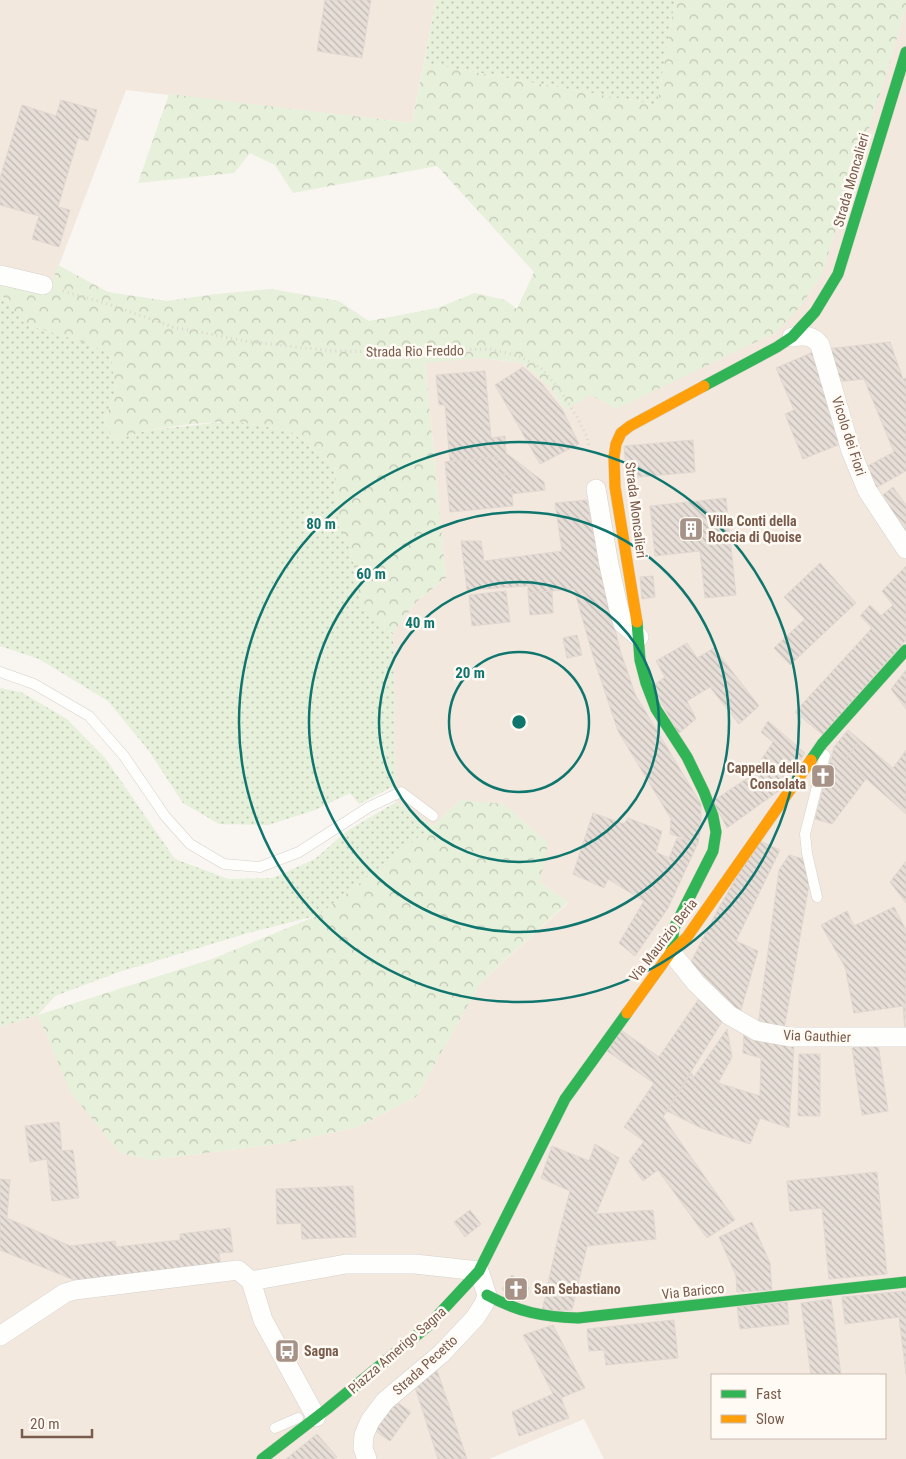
<svg xmlns="http://www.w3.org/2000/svg" width="906" height="1459" viewBox="0 0 906 1459" font-family="'Roboto Condensed',sans-serif">
<defs>
<pattern id="grass-dots" width="8" height="8" patternUnits="userSpaceOnUse" patternTransform="scale(1.25)"><rect width="8" height="8" fill="#e7f0db"/><path d="M2 2h.1M6 6h.1" fill="none" stroke="#c0c6b4" stroke-width="1.8" stroke-linecap="round"/></pattern>
<pattern id="forest-crowns" width="20" height="18" patternUnits="userSpaceOnUse" patternTransform="scale(1.25)"><rect width="20" height="18" fill="#e7f0db"/><path d="M2 6a3 3 0 1 1 6 0M12 15a3 3 0 1 1 6 0" fill="none" stroke="#c0c6b4"/></pattern>
<pattern id="building-back-hatch" width="6" height="6" patternUnits="userSpaceOnUse" patternTransform="scale(1.25)"><rect width="6" height="6" fill="#e6ded7"/><path d="M-1 5l2 2M0 0l6 6M5-1l2 2" fill="none" stroke="#bfb7b1"/></pattern>
</defs>
<rect width="100%" height="100%" fill="#f9f5f0"/>
<g fill="#f2e8de" fill-rule="evenodd">
<polygon points="0,0 436,0 412,123 126,90 48,294 0,281"/>
<path d="M906 6V1459H604L584 1419 489 1459H0V1027L38 1015 72 1093 120 1153 151 1160 285 1143 358 1127 416 1097 481 982 568 903 540 882 461 800 433 826 396 802 393 633 417 601 446 578 425 362 480 358 522 363 548 385 565 410 889 66ZM712 1375H885V1438H712Z"/>
</g>
<g fill="url(#grass-dots)">
<polygon points="436,0 675,0 657,105 424,63"/>
<polygon points="0,293 25,324 77,340 111,353 115,391 104,423 114,440 149,430 234,421 290,431 334,465 337,514 351,553 362,606 393,633 396,785 359,804 350,793 315,810 268,825 219,824 183,803 149,751 108,701 39,659 0,646"/>
<polygon points="0,688 21,692 67,719 105,758 175,859 228,879 273,878 315,859 347,831 396,802 433,826 319,915 248,933 119,972 55,996 38,1015 0,1027"/>
</g>
<g fill="url(#forest-crowns)">
<polygon points="675,0 906,0 906,6 889,66 821,276 800,307 775,333 616,409 591,395 565,410 548,385 522,363 480,358 425,363 446,578 417,601 393,633 362,607 351,553 337,515 334,465 290,431 234,421 191,424 149,430 114,440 104,423 115,391 111,354 77,340 25,324 0,293 0,281 48,294 58,265 108,292 167,301 216,294 272,289 339,301 369,321 437,308 475,293 505,300 517,309 534,272 437,166 293,193 275,165 250,153 234,173 138,183 169,94 412,123 424,63 657,105"/>
<polygon points="461,800 504,804 548,843 540,882 568,902 481,982 416,1097 358,1127 285,1143 151,1160 120,1153 71,1093 38,1015 212,959 319,915 433,826"/>
</g>
<g fill="url(#building-back-hatch)" stroke="#e2d8d2">
<polygon points="325,0 371,0 362,58 317,51"/>
<polygon points="61,100 97,110 88,141 78,138 58,207 70,210 59,247 32,239 39,216 0,205 0,178 22,105 56,116"/>
<polygon points="890,342 903,379 906,378 906,471 874,489 862,469 894,452 864,379 836,382 826,349"/>
<polygon points="813,352 832,398 825,401 843,443 803,459 785,414 794,410 776,368"/>
<polygon points="523,367 542,384 562,409 579,444 540,464 495,385"/>
<polygon points="485,371 491,438 505,436 506,453 544,482 545,490 511,494 510,474 499,475 497,457 450,461 445,405 439,405 436,375"/>
<polygon points="693,440 695,472 627,478 624,446"/>
<polygon points="497,457 499,475 510,474 513,506 450,512 445,462"/>
<polygon points="893,487 906,505 906,538 879,498"/>
<polygon points="726,498 736,595 705,598 700,551 655,556 650,506"/>
<polygon points="587,500 599,561 620,650 635,694 701,804 701,828 698,843 670,834 671,819 618,731 593,656 574,589 528,593 528,586 467,590 461,541 481,541 484,561 562,551 555,503"/>
<polygon points="820,563 856,603 790,665 774,648 805,619 784,597"/>
<polygon points="906,566 906,640 823,735 795,712 872,628 860,616 870,605 881,616 893,605 882,591"/>
<polygon points="653,576 655,597 642,599 640,577"/>
<polygon points="506,591 510,622 472,626 469,595"/>
<polygon points="552,591 553,613 530,615 528,593"/>
<polygon points="577,635 582,655 567,658 563,638"/>
<polygon points="687,643 697,658 714,648 759,706 739,724 710,687 687,701 696,719 678,734 653,686 665,677 656,661"/>
<polygon points="906,670 906,709 891,689"/>
<polygon points="768,721 805,753 780,790 727,828 713,801 763,768 759,763 773,742 761,732"/>
<polygon points="848,730 860,740 845,760 866,779 832,824 815,819 834,747"/>
<polygon points="860,740 893,768 906,750 906,814 845,760"/>
<polygon points="593,813 624,824 628,818 662,831 656,852 669,858 677,838 698,843 668,908 635,956 619,943 644,901 608,879 604,888 573,874"/>
<polygon points="758,840 780,850 736,941 758,951 739,1017 690,964 717,911"/>
<polygon points="789,855 804,859 809,885 784,1030 758,1025 779,870"/>
<polygon points="906,861 906,903 890,882"/>
<polygon points="894,907 906,930 905,1031 903,1006 854,1013 845,967 821,925 847,911 854,926"/>
<polygon points="702,994 725,1017 663,1117 735,1220 707,1238 658,1170 643,1181 629,1161 644,1141 624,1127 654,1083 607,1051 621,1030 659,1057"/>
<polygon points="727,1029 732,1057 718,1083 760,1096 761,1058 743,1053 744,1030 794,1046 789,1128 760,1118 750,1144 701,1128 667,1111 691,1073 694,1077"/>
<polygon points="878,1044 888,1111 862,1115 852,1048"/>
<polygon points="799,1054 820,1054 820,1116 798,1116"/>
<polygon points="59,1122 62,1151 73,1150 79,1198 52,1201 47,1159 30,1162 25,1126"/>
<polygon points="595,1144 619,1158 596,1214 653,1210 656,1239 587,1246 572,1310 542,1311 559,1233 570,1191 541,1178 552,1146 589,1161"/>
<polygon points="877,1172 887,1274 829,1279 822,1208 790,1211 787,1181"/>
<polygon points="0,1179 10,1180 7,1218 70,1246 115,1241 116,1247 180,1240 180,1234 230,1228 233,1252 219,1253 221,1267 84,1284 0,1250"/>
<polygon points="353,1186 356,1237 302,1239 301,1223 277,1224 276,1189"/>
<polygon points="470,1210 481,1224 465,1237 454,1222"/>
<polygon points="752,1222 770,1263 772,1290 737,1292 736,1276 719,1237"/>
<polygon points="512,1275 529,1288 519,1302 502,1289"/>
<polygon points="906,1291 906,1374 899,1317 845,1324 842,1297"/>
<polygon points="831,1299 841,1375 811,1375 801,1303"/>
<polygon points="787,1302 789,1324 740,1329 737,1307"/>
<polygon points="674,1320 678,1358 606,1365 604,1350 589,1351 587,1329"/>
<polygon points="553,1325 585,1388 561,1398 569,1418 519,1436 512,1412 553,1394 523,1335"/>
<polygon points="437,1370 467,1459 438,1459 414,1384"/>
<polygon points="395,1401 411,1412 390,1441 374,1430"/>
<polygon points="317,1434 337,1457 334,1459 286,1459"/>
</g>
<g fill="none" stroke-linecap="round" stroke-linejoin="round">
<defs>
<g id="lane">
<polyline points="0,672 34,684 89,716 124,756 165,816 190,844 224,864 260,867 299,852 369,807 401,792 433,816"/>
<polyline points="817,897 807,853 805,834 825,755"/>
<polyline points="275,1428 298,1418"/>
</g>
<g id="street">
<polyline points="0,275 43,285"/>
<path d="M792 337C803 335 813 335 820 345L851 451 867 490 906 549"/>
<polyline points="596,489 609,565 618,606 623,624 639,637"/>
<polyline points="671,952 696,983 729,1015 757,1031 790,1037 906,1037"/>
<polyline points="0,1336 65,1293 75,1290 238,1270 251,1281"/>
<polyline points="316,1417 263,1320 251,1281 346,1264 415,1264 479,1271 487,1295 484,1304 475,1318 441,1354 385,1401 370,1421 364,1435 363,1448 367,1459"/>
</g>
<g id="fast">
<polyline points="704,386 777,347 792,337 815,312 838,274 906,52"/>
<polyline points="637,622 640,660 646,683 656,709 687,757 704,792 713,816 716,832 713,851 674,928 671,952"/>
<polyline points="811,760 822,744 906,650"/>
<path d="M487 1295C518 1312 543 1317 578 1318L906 1282"/>
<polyline points="262,1459 327,1409 428,1326 479,1271 565,1099 627,1013"/>
</g>
<g id="slow">
<polyline points="637,622 615,487 614,457 616,444 621,433 630,426 704,386"/>
<polyline points="627,1013 671,952 687,937 811,760"/>
</g>
</defs>
<use href="#lane" stroke="#d7d1cb" stroke-width="11"/>
<use href="#street" stroke="#d7d1cb" stroke-width="20"/>
<use href="#fast" stroke="#d9d2cb" stroke-width="12"/>
<use href="#slow" stroke="#d9d2cb" stroke-width="12"/>
<polyline stroke="#dcd5d0" stroke-width="3" stroke-dasharray="1 4" stroke-linecap="butt" points="63,291 105,303 173,327 251,342 333,351 379,352 490,349 519,356 541,368 560,390 577,417 587,437 589,447"/>
<use href="#lane" stroke="#fefefd" stroke-width="10"/>
<use href="#street" stroke="#fefefd" stroke-width="19"/>
<use href="#fast" stroke="#30b455" stroke-width="11"/>
<use href="#slow" stroke="#ff9f0a" stroke-width="11"/>
</g>
<g fill="none" stroke="#0f766e" stroke-width="2.5">
<circle cx="519" cy="722" r="70"/>
<circle cx="519" cy="722" r="140"/>
<circle cx="519" cy="722" r="210"/>
<circle cx="519" cy="722" r="280"/>
</g>
<defs>
<symbol id="building-square" viewBox="-11 -11 22 22"><rect x="-9" y="-9" width="18" height="18" rx="4" fill="#a69286" stroke="#fffaf3"/><path d="M-4-6H4V6H1V3H-1V6H-4ZM-2.5-4.3h1.7v1.8h-1.7ZM.8-4.3h1.7v1.8H.8ZM-2.5-1h1.7V.8h-1.7ZM.8-1h1.7V.8H.8Z" fill="#fff"/></symbol>
<symbol id="church-square" viewBox="-11 -11 22 22"><rect x="-9" y="-9" width="18" height="18" rx="4" fill="#a69286" stroke="#fffaf3"/><path d="M-1.2-6h2.4v3.5h3.3v2.4h-3.3V6h-2.4V-.1h-3.3v-2.4h3.3Z" fill="#fff"/></symbol>
<symbol id="bus-square" viewBox="-11 -11 22 22"><rect x="-9" y="-9" width="18" height="18" rx="4" fill="#a69286" stroke="#fffaf3"/><path d="M-5-6H5V4H4V6H2V4H-2V6H-4V4H-5ZM-3.5-4V0h7V-4ZM-3.5 1.2v1.5H-2V1.2ZM2 1.2v1.5H3.5V1.2Z" fill="#fff"/></symbol>
</defs>
<g fill-rule="evenodd">
<use href="#building-square" x="677" y="515" width="28" height="28"/>
<use href="#church-square" x="809" y="762" width="28" height="28"/>
<use href="#church-square" x="502" y="1275" width="28" height="28"/>
<use href="#bus-square" x="273" y="1337" width="28" height="28"/>
</g>
<g text-anchor="middle" dominant-baseline="central" stroke-width="5" stroke-linejoin="round" paint-order="stroke">
<g font-size="14" fill="#7a5c4d" stroke="#fffaf3">
<text transform="translate(851 180) rotate(-74)">Strada Moncalieri</text>
<text transform="translate(415 351) rotate(-1)">Strada Rio Freddo</text>
<text transform="translate(849 436) rotate(72)">Vicolo dei Fiori</text>
<text transform="translate(636 510) rotate(83)">Strada Moncalieri</text>
<text transform="translate(663 940) rotate(-52)">Via Maurizio Beria</text>
<text transform="translate(817 1036) rotate(2)">Via Gauthier</text>
<text transform="translate(693 1291) rotate(-6)">Via Baricco</text>
<text transform="translate(397 1350) rotate(-41)">Piazza Amerigo Sagna</text>
<text transform="translate(425 1365) rotate(-42)">Strada Pecetto</text>
</g>
<g font-size="14" font-weight="bold" fill="#7a5c4d" stroke="#fffaf3" text-anchor="start">
<text x="708" y="521">Villa Conti della<tspan x="708" dy="16">Roccia di Quoise</tspan></text>
<text x="806" y="768" text-anchor="end">Cappella della<tspan x="806" dy="16">Consolata</tspan></text>
<text x="534" y="1289">San Sebastiano</text>
<text x="304" y="1351">Sagna</text>
</g>
</g>
<circle cx="519" cy="722" r="8" fill="#0f766e" stroke="#fffaf3" stroke-width="2.5"/>
<g font-size="15" text-anchor="middle" font-weight="bold" fill="#0f766e" stroke="#fffaf3" stroke-width="5" stroke-linejoin="round" paint-order="stroke">
<text x="321" y="529">80 m</text>
<text x="371" y="579">60 m</text>
<text x="420" y="628">40 m</text>
<text x="470" y="678">20 m</text>
</g>
<rect x="711" y="1374" width="175" height="65" fill="#fffaf3" stroke="#cabbb1"/>
<rect x="721" y="1390" width="25" height="8" fill="#30b455" stroke="#cabbb1"/>
<text x="756" y="1399" font-size="15" fill="#7a5c4d">Fast</text>
<rect x="721" y="1415" width="25" height="8" fill="#ff9f0a" stroke="#cabbb1"/>
<text x="756" y="1424" font-size="15" fill="#7a5c4d">Slow</text>
<path d="M22 1429v8h70v-8" fill="none" stroke="#7a5c4d" stroke-width="2.5"/>
<text x="30" y="1429" font-size="15" fill="#7a5c4d" stroke="#fffaf3" stroke-width="4" paint-order="stroke">20 m</text>
</svg>
